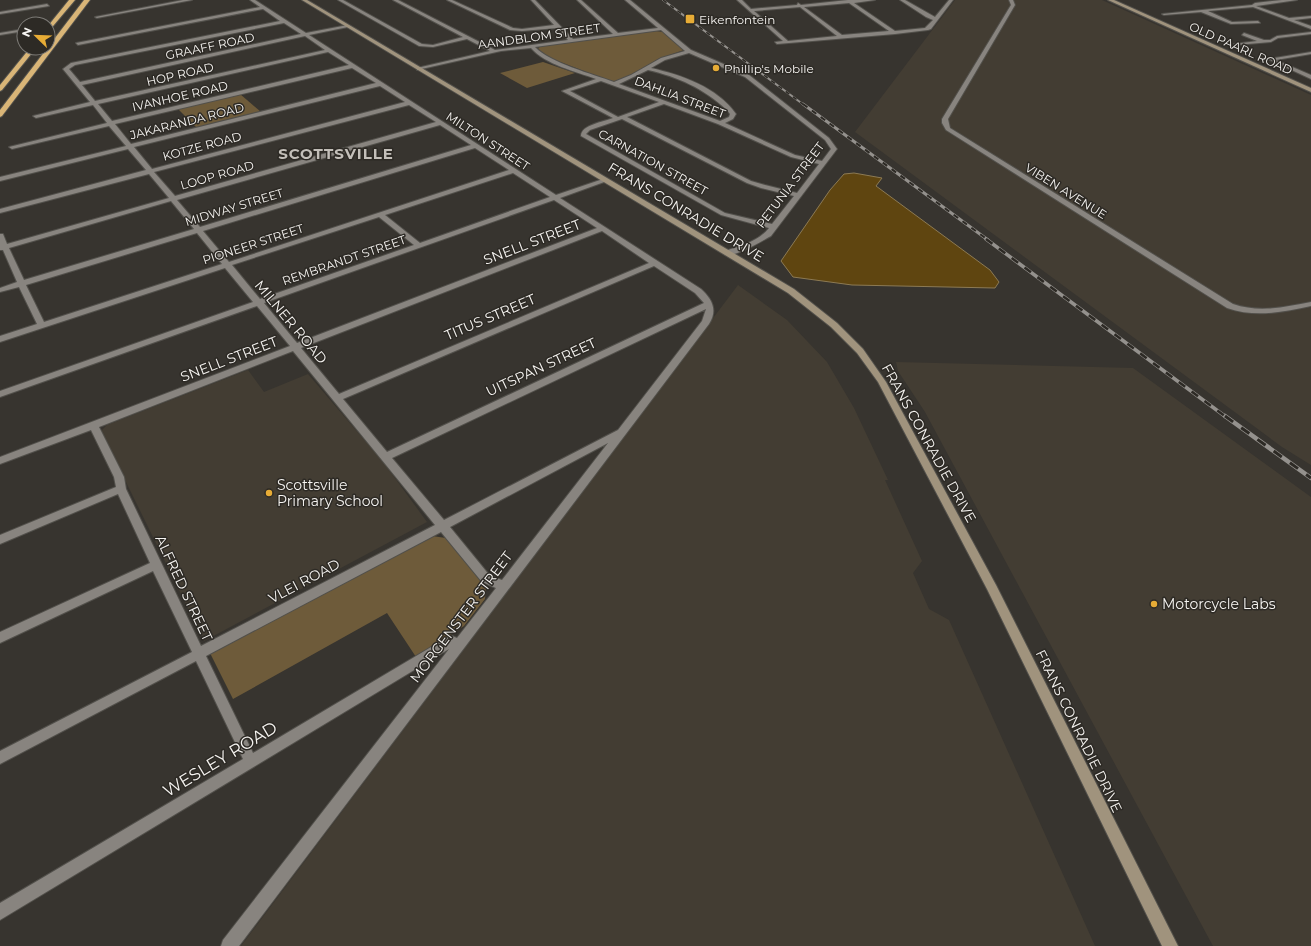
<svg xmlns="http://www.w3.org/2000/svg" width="1311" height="946" viewBox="0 0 1311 946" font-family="Montserrat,sans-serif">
<rect width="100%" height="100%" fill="#37342f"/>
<g fill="#433d33">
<polygon points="955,0 1102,0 1311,95 1311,465 1282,447 855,132"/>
<polygon points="738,285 787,320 827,362 854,408 888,480 885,480 922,561 913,573 929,609 949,620 1095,946 241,946"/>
<polygon points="896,362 1133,368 1311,497 1311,946 1213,946 925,412 898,371"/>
<polygon points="248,370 264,392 308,374 384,463 427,522 204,641 101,431 107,425"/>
</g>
<g fill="#6e5b3a">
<polygon points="656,31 663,32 684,50 658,59 626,78 618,81 610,81 550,58 542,53 538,48 544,45"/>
<polygon points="543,62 575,73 527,88 500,73"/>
<polygon points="240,94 261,112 197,128 178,109"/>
<polygon points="432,536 446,538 486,587 485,599 464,626 416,657 387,613 233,699 210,653"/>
</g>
<polygon fill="#5f4510" stroke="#8c7a54" points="854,173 882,178 876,186 990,270 999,282 995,288 852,285 793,277 781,261 830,190 844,174"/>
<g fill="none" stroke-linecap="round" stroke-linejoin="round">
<defs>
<g id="street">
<polygon points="183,0 192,0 97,18 95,17"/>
<path d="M250 0H255L306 33 348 25V27L309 35 556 195 603 179H607V181L560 198 701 289C712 299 718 310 709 324L239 946H221L223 940 449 649 0 920V903L243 759 196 661 0 764V751L192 652 153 571 0 643V632L150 563 118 494 0 544V535L116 487 114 477 91 430 0 464V457L290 346 257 306 0 397V391L253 302 225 268 0 342V336L37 324 19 287 0 292V288L17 282 3 250H0V234H3L7 244 169 198 149 174 0 213V209L146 170 128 149 0 181V177L126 146 109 126 12 149 9 147 107 123 93 105 36 118 33 116 90 102 63 69 71 63 280 21 263 9 78 45 76 43 260 7ZM284 23 301 34 80 82 69 69 75 65ZM305 36 325 50 95 101 82 85ZM328 52 349 65 112 121 98 104ZM352 68 376 83 131 144 115 124ZM380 86 405 102 152 169 134 147ZM409 105 436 122 175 196 154 172ZM440 125 471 145 200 227 177 200ZM475 148 509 170 229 262 203 231ZM513 173 550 197 420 243 385 215ZM554 200 597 228 297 343 264 303ZM171 201 194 229 24 280 9 248ZM379 217 414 245 260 299 232 265ZM602 231 649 263 339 394 301 348ZM197 233 222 264 44 322 26 285ZM654 266 695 293 704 303 387 452 343 399ZM706 309 702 321 618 430 444 520 392 458ZM293 351 435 525 201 646 126 489 124 477 99 427ZM608 443 502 580 490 576 450 527ZM441 532 482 582 496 588 457 638 452 636 448 637 253 753 206 656Z"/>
<path d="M338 0H343L422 44 433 45 463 37 393 0H398L495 50 568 40 557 28 522 31 510 30 447 0H452L513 28 522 29 554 25 531 0H535L573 39 613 34 577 0H581L618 33 658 28 625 0H630L691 50 749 75 829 138 837 149 771 236C760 242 738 256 725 255V251C741 246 759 241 769 228L721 215 581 136C581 125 603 122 613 118L562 91 596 79C575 71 546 65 531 48L501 51 417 70V68L490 51 467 39 433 47 419 46ZM661 30 685 51 661 58 631 75 614 82C593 74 550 63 535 47ZM689 53 745 77 825 140 831 149 822 161 795 155 725 123 733 119 736 114C717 87 682 75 651 68L665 60ZM648 70C678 77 703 88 727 110L730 114 729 117 720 121 619 84ZM601 81 659 102 618 117 570 91ZM664 104 718 124 791 157 819 164 797 193 765 185 751 181 627 117ZM622 119 747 183 761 188 794 196 772 224 725 213 586 134 590 130Z"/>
<path d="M737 0H742L751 9 797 5 798 3 801 5 848 0H875L854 3 895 31 925 28 933 20 926 17 900 0H905L935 17 949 0H953L931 29 928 30 895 34 777 44 775 42 783 41ZM849 3 889 31 842 35 804 7ZM800 7 837 36 788 41 754 11Z"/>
<path d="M1009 0H1013L1015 5 948 119 950 128 1233 304C1259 313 1285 307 1311 302V306C1282 312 1256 318 1227 308L946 130 942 123V119L1011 5Z"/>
<polygon points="1282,0 1297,0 1256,6 1289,18 1311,16 1311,18 1294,20 1311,26 1311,29 1253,7 1208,11 1232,22 1258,21 1260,23 1231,24 1201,12 1164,15 1162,14 1252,5 1255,3"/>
<polygon points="47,4 49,6 0,14 0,12"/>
<polygon points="24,29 24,31 0,35 0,33"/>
<polygon points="1311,32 1311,34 1278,38 1271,42 1236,45 1234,44 1257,41 1242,35 1244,33 1264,40 1270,40 1277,36"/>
<polygon points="1311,52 1311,54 1276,60 1311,75 1311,79 1268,59"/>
</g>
<g id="secondary">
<polygon points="302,0 307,0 794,289 837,323 863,349 886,382 996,585 1178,946 1162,946 987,589 878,382 857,353 831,327 788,293"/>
<polygon points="1108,0 1114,0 1311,88 1311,92"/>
</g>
<g id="highway">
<polygon points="69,0 75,0 48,32 48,26"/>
<polygon points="84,0 90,0 2,116 0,117 0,110"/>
<polygon points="30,48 36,48 2,90 0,91 0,85"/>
</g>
</defs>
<use href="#street" stroke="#52504b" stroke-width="2"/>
<use href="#secondary" stroke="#52504b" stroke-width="2"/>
<use href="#highway" stroke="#52504b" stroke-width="2"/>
<use href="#street" fill="#88847f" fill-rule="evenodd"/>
<use href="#secondary" fill="#a0937d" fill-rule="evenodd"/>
<use href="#highway" fill="#d9b577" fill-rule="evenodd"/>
<defs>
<polyline id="rail-far3" points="663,0 804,105"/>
<polyline id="rail-far2" points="803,104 988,240"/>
<polyline id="rail-far1" points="986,239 1226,417"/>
<polyline id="rail" points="1225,416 1311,478"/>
</defs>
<use href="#rail-far3" stroke="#94918d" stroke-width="2"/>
<use href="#rail-far2" stroke="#94918d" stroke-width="3"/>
<use href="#rail-far1" stroke="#94918d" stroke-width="3.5"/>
<use href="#rail" stroke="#94918d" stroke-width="4.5"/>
<use href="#rail-far3" stroke="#2d2a25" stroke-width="1.5" stroke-dasharray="4.5" stroke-linecap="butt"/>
<use href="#rail-far2" stroke="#2d2a25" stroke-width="2" stroke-dasharray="5.5" stroke-linecap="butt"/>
<use href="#rail-far1" stroke="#2d2a25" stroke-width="2.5" stroke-dasharray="8" stroke-linecap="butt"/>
<use href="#rail" stroke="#2d2a25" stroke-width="3" stroke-dasharray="10" stroke-linecap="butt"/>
</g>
<g fill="#e7ac36" stroke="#2d2a25" stroke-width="1.5">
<rect x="685" y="14" width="10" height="10" rx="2"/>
<circle cx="716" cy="68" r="4"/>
<circle cx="269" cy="493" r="4"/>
<circle cx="1154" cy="604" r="4"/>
</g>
<g text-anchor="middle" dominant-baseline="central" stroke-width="3" stroke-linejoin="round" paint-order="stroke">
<g font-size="12" fill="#f6f4f1" stroke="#2d2a25" text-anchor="start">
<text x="699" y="19">Eikenfontein</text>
<text x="724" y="68">Phillip's Mobile</text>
</g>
<g font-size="12" fill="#f6f4f1" stroke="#2d2a25">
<text transform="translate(539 36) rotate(-8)">AANDBLOM STREET</text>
<text transform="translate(210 46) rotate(-12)">GRAAFF ROAD</text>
<text transform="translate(1241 48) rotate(24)">OLD PAARL ROAD</text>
<text transform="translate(180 74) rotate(-13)">HOP ROAD</text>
<text transform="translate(180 96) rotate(-13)">IVANHOE ROAD</text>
<text transform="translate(680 97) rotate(21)">DAHLIA STREET</text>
<text transform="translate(187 121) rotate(-14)">JAKARANDA ROAD</text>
<text transform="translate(488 141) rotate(33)">MILTON STREET</text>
<text transform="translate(202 146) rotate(-15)">KOTZE ROAD</text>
<text transform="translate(653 162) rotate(29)">CARNATION STREET</text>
<text transform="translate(217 175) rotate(-16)">LOOP ROAD</text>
<text transform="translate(790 185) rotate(-53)">PETUNIA STREET</text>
<text transform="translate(1066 191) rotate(32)">VIBEN AVENUE</text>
<text transform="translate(234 207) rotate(-17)">MIDWAY STREET</text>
<text transform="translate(253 244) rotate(-18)">PIONEER STREET</text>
<text transform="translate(344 260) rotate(-19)">REMBRANDT STREET</text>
</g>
<g font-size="14" fill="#f6f4f1" stroke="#2d2a25">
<text transform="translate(686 212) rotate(31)">FRANS CONRADIE DRIVE</text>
<text transform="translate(532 242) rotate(-21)">SNELL STREET</text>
<text transform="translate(490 317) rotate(-23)">TITUS STREET</text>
<text transform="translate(291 322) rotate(50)">MILNER ROAD</text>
<text transform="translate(229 359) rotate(-21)">SNELL STREET</text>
<text transform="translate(541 367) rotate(-25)">UITSPAN STREET</text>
<text transform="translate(929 443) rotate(61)">FRANS CONRADIE DRIVE</text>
<text transform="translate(304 581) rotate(-28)">VLEI ROAD</text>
<text transform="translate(184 588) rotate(65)">ALFRED STREET</text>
<text transform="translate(461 617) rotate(-53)">MORGENSTER STREET</text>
<text transform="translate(1079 731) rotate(64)">FRANS CONRADIE DRIVE</text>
</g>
<g font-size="14" fill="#f6f4f1" stroke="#2d2a25" text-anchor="start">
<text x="277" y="485">Scottsville<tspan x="277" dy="16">Primary School</tspan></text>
<text x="1162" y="604">Motorcycle Labs</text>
</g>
<g font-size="15" font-weight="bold" letter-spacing="1" fill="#c3bfb9" stroke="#2d2a25">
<text x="336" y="153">SCOTTSVILLE</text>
</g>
<g font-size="17" fill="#f6f4f1" stroke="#2d2a25">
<text transform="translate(220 759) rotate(-31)">WESLEY ROAD</text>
</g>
</g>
<g transform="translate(36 36) rotate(293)"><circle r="19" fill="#2d2a25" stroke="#7d7b77"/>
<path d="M0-3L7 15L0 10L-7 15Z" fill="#e7ac36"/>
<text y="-6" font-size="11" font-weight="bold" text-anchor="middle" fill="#f6f4f1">N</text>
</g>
</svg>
